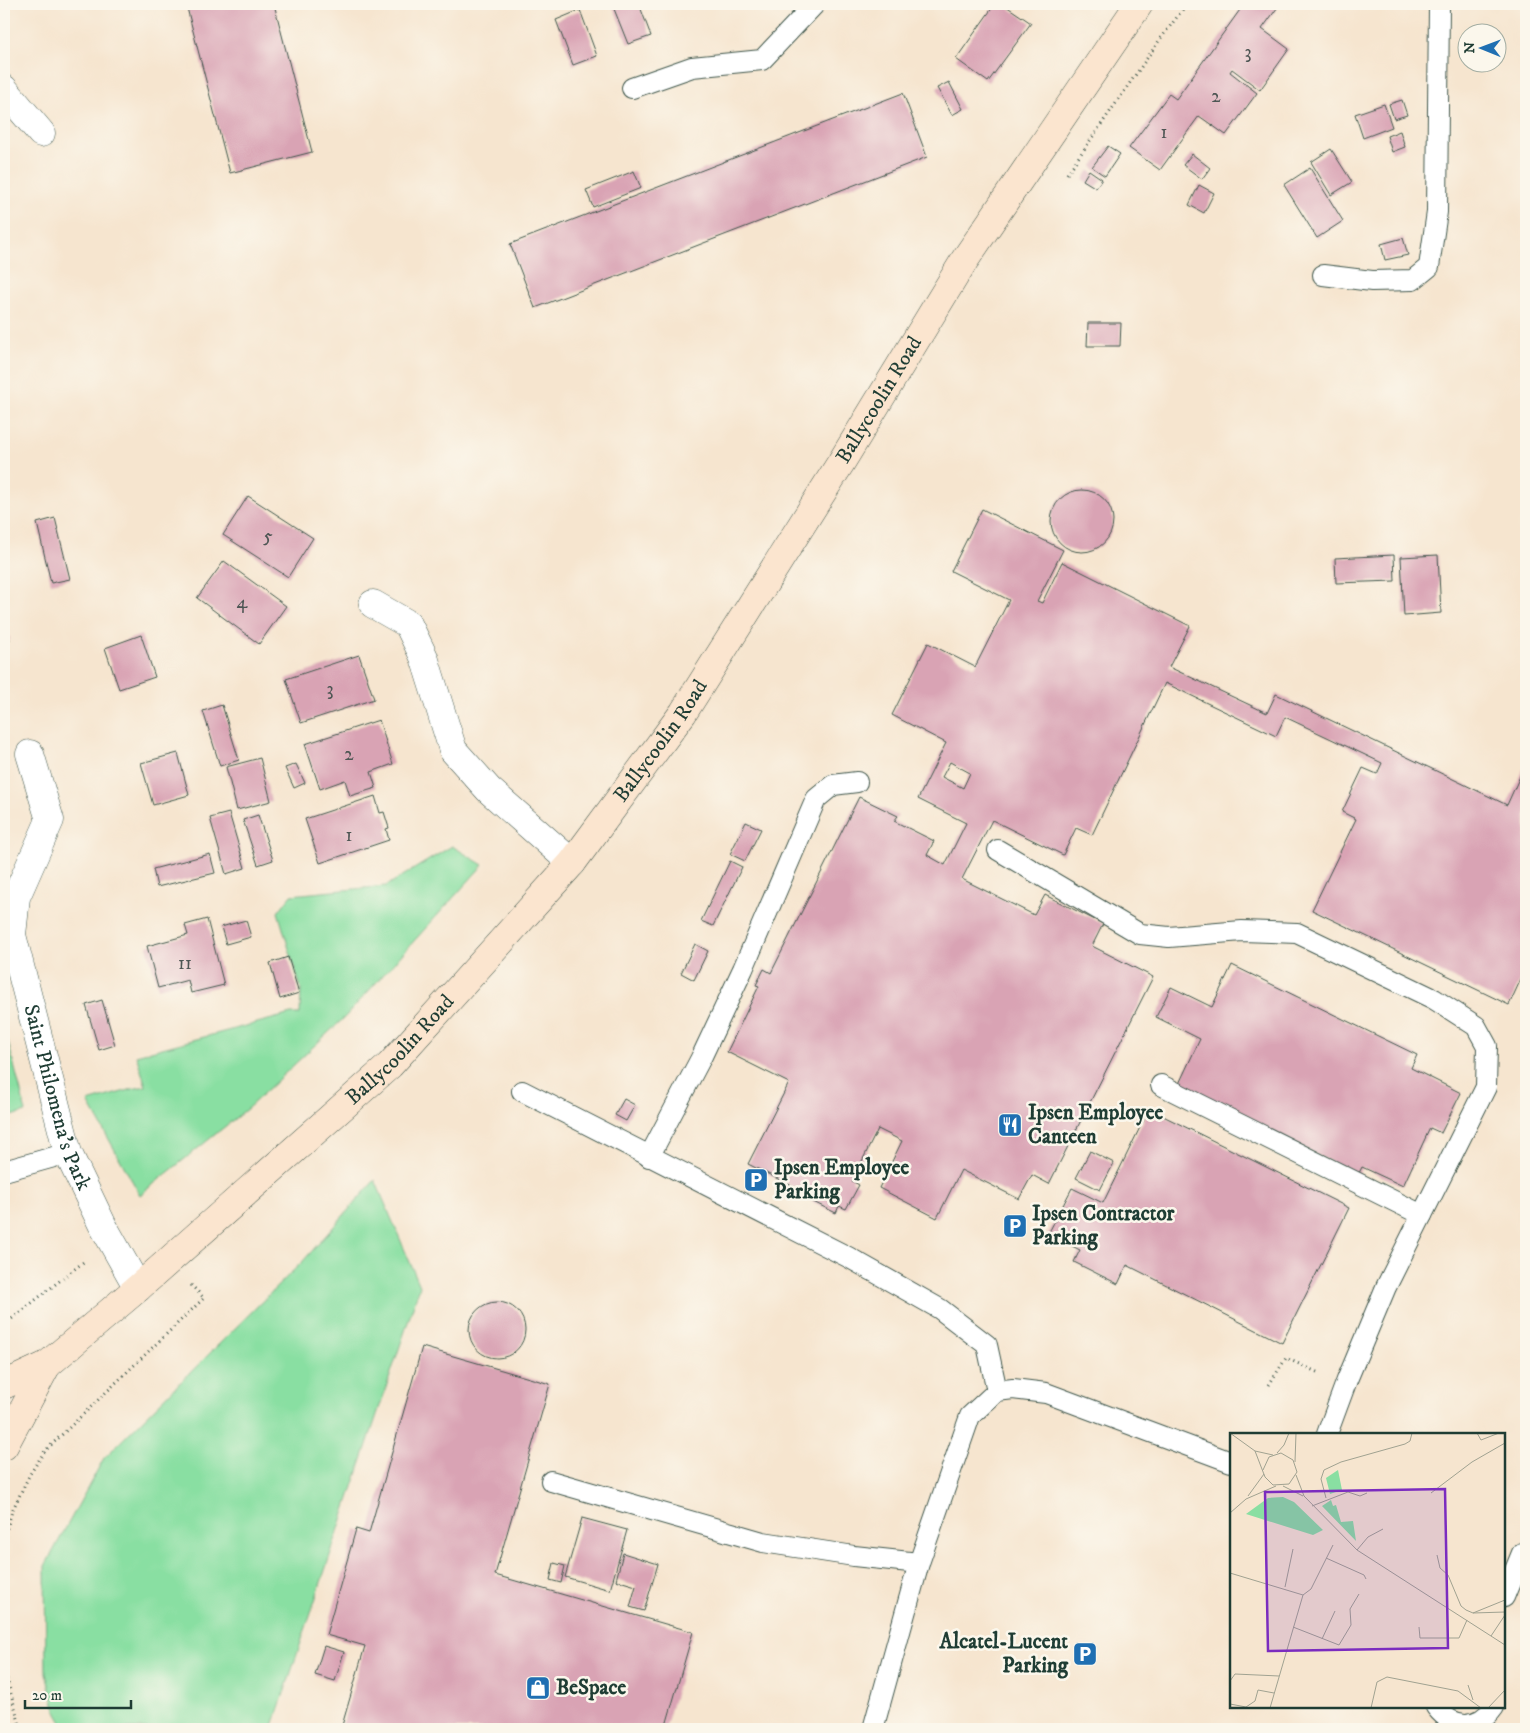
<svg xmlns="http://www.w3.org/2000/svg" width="1530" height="1733" viewBox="0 0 1530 1733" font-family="'IM FELL DW Pica',serif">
<rect width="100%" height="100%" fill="#fbf7ec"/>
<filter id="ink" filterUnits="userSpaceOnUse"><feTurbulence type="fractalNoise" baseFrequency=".02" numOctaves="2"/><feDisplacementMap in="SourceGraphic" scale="10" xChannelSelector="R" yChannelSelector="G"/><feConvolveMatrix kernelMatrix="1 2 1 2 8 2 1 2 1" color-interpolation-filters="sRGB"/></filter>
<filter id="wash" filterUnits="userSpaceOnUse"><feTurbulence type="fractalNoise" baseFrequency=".0096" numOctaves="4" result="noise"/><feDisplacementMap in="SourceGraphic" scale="20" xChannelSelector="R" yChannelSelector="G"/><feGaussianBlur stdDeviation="1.12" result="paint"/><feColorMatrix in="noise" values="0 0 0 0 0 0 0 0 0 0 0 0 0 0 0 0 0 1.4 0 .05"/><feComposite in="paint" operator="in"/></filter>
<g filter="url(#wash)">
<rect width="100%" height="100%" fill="#f6e5cf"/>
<g fill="#89dfa2" stroke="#548e6b">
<polygon points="452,846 483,865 345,1017 248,1108 140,1195 88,1102 132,1089 146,1086 136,1055 291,1014 300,1014 301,989 278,912 291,895 386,886"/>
<polygon points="4,1026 26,1112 4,1118"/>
<polygon points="375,1180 420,1286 272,1729 66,1729 57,1714 46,1674 45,1566 104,1458 304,1260"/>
</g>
<g id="blocks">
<g fill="#d9a3b4" fill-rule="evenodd">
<polygon points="186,4 274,4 312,152 230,173"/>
<polygon points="612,4 639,4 651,36 628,44"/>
<polygon points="995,4 1003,4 1031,23 988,82 956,59"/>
<polygon points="1237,4 1280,4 1262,29 1289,49 1260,90 1232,69 1230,72 1257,93 1226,135 1199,116 1160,170 1129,148 1169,94 1176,99 1242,7"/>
<polygon points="580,10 597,56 573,65 556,20"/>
<polygon points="949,82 963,109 952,115 937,88"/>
<polygon points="903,93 927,157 535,308 510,244"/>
<polygon points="1402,100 1407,115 1394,119 1389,104"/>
<polygon points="1384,104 1392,127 1363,138 1355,114"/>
<polygon points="1400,131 1405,147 1392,152 1387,136"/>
<polygon points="1108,146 1120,154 1105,176 1092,167"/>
<polygon points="1331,149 1352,182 1331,195 1311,162"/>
<polygon points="1192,154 1210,168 1202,179 1183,165"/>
<polygon points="1310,168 1343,221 1317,238 1284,185"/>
<polygon points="1089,170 1102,179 1096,188 1083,180"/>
<polygon points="634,171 641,188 593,207 586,190"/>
<polygon points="1199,185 1214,193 1204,213 1189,205"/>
<polygon points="1403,238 1408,255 1385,260 1381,244"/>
<polygon points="1088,323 1121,323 1120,346 1087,346"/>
<circle cx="1082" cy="521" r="31"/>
<polygon points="248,496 313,538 288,577 223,535"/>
<path d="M982 509 1063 550 1037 601 1042 603 1062 562 1190 626 1169 667 1267 713 1276 694 1507 805 1526 763V968L1509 1005 1312 910 1356 819 1342 812 1363 768 1377 774 1382 763 1285 717 1276 736 1165 683 1092 835 1076 828 1063 855 992 820 962 879 1034 915 1045 895 1103 924 1092 946 1153 977 1049 1184 1032 1175 1019 1199 961 1170 937 1218 879 1188 902 1141 878 1129 852 1181 859 1185 846 1209 839 1206 836 1213 805 1198 808 1194 748 1164 789 1083 727 1052 759 986 756 985 764 969 771 973 859 797 898 816 894 821 934 841 927 855 945 865 966 823 918 799 946 743 892 715 928 643 975 667 1009 600 951 571ZM950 762 970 773 963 788 942 777Z"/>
<polygon points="55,518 70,579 51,583 37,523"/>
<polygon points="1394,555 1395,581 1336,583 1335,558"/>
<polygon points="1438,555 1441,613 1404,616 1401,557"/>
<polygon points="224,561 286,606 259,644 197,598"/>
<polygon points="4,617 10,640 4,642"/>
<polygon points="141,635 155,677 119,689 105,648"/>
<polygon points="359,655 374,699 301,723 286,679"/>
<polygon points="222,705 239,760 220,766 203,711"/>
<polygon points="379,720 393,764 371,772 376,788 350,796 345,780 320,789 305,744"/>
<polygon points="178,753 189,795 153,805 141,763"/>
<polygon points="260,758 271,801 237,810 226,767"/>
<polygon points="296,764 305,783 294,788 285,768"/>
<polygon points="375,796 380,813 384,812 389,828 386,829 389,840 320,863 305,819"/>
<polygon points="229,813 245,868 226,874 210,818"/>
<polygon points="258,815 273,860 258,865 243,820"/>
<polygon points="746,822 761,829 745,861 730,854"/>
<polygon points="210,854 215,873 157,887 153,869"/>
<polygon points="730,861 742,867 713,926 701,921"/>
<polygon points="207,919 224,985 191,993 188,980 158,988 147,946 188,935 185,925"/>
<polygon points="246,920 251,937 226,944 221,927"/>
<polygon points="695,944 708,951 694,980 681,973"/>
<polygon points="288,957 299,993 280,999 270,963"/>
<polygon points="1232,965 1417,1055 1411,1068 1461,1093 1441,1133 1430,1128 1403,1186 1362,1167 1358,1175 1177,1088 1200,1039 1156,1017 1171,987 1212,1007"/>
<polygon points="102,1000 115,1045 99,1050 86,1005"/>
<polygon points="624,1099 635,1105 626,1121 615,1115"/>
<polygon points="1149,1109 1349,1208 1282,1343 1127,1265 1118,1284 1074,1262 1080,1250 1048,1234 1072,1188 1103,1203"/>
<polygon points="1090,1151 1114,1163 1100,1190 1076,1178"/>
<circle cx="497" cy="1330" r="28"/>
<polygon points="422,1347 550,1384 495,1575 693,1632 665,1729 341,1729 365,1646 326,1635 356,1529 369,1533"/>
<polygon points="582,1518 627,1530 610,1590 565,1577"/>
<polygon points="623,1553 658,1564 644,1611 630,1607 636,1586 616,1580"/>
<polygon points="554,1563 565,1566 561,1583 550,1580"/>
<polygon points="324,1646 344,1652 335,1681 315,1675"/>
</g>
</g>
</g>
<g filter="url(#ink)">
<use href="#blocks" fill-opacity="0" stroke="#3f564b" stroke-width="1"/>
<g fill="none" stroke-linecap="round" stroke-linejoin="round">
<defs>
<g id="lane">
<polyline points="632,88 692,67 762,60 815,4"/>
<polyline points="1323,275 1372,281 1413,280 1429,267 1437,212 1439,4"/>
<polyline points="998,850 1140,934 1169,937 1242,931 1297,933 1434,999 1476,1026 1487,1046 1486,1087 1386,1287 1347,1380 1327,1434"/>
<polyline points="1161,1085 1422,1215"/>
<polyline points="522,1091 848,1257 940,1309 987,1345 997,1391"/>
<polyline points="649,1157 701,1058 743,969 816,799 833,785 857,782"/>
<polyline points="4,1171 68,1153"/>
<polyline points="551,1481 763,1542 854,1556 919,1563"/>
<polyline points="1504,1597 1522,1553"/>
<path d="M1436 1707C1453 1729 1478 1730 1494 1707"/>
<polyline points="873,1729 919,1563 970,1416 997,1391 1013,1389 1046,1393 1231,1462"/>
</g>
<g id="street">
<polyline points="4,89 41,133"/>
<polyline points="373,604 408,624 424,657 453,750 489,790 572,863"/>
<path id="s1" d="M30 754 50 820 16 897 12 935 68 1153 102 1224 138 1288"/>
</g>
<g id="secondary">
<path id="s2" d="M4 1385 47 1365 138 1288 390 1065 572 863 683 713 842 461 964 261 1139 4"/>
<polyline points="4,1446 47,1365"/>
</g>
</defs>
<use href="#lane" stroke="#3f564b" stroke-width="22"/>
<use href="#street" stroke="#3f564b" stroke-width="29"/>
<use href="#secondary" stroke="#3f564b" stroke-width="29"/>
<g stroke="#3f564b" stroke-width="3" stroke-dasharray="1 4" stroke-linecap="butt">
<polyline points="1067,174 1161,38 1187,4"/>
<polyline points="4,1325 86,1260"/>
<polyline points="1269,1385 1286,1358 1319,1373"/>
<polyline points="4,1538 12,1511 30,1474 45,1451 204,1298 191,1285"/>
<polyline points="4,1669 21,1729"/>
</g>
<use href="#lane" stroke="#fff" stroke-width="20"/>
<use href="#street" stroke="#fff" stroke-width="28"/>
<use href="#secondary" stroke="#fbe5cf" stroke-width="28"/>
</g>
</g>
<defs>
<symbol id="restaurant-square" viewBox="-11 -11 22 22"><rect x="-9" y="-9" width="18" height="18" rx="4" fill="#1f6fb2" stroke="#fbf7ec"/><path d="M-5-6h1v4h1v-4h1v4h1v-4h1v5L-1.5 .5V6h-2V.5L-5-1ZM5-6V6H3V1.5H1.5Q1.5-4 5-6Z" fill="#fff"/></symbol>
<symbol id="parking-square" viewBox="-11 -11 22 22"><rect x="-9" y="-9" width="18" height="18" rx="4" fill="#1f6fb2" stroke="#fbf7ec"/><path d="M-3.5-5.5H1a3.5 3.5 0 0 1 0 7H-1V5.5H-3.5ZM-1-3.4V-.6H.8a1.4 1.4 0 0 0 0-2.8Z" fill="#fff"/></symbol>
<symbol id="shop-square" viewBox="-11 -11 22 22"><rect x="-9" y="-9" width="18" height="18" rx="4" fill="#1f6fb2" stroke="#fbf7ec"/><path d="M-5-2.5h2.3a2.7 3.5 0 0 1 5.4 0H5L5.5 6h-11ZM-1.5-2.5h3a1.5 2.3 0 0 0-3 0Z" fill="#fff"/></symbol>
</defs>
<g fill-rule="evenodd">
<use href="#restaurant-square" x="996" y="1111" width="28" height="28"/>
<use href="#parking-square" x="742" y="1166" width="28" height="28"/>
<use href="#parking-square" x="1001" y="1212" width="28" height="28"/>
<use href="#parking-square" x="1071" y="1640" width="28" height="28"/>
<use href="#shop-square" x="524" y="1674" width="28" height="28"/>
</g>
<g text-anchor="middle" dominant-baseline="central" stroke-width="5" stroke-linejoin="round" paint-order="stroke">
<g font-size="19" fill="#4e5654">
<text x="1248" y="52">3</text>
<text x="1216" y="96">2</text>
<text x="1164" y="132">1</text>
<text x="268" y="536">5</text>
<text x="242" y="602">4</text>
<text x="330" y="689">3</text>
<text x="349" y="754">2</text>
<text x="349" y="835">1</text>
<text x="185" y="963">11</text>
</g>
<g font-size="21" fill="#1f3d34" stroke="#fbf7ec">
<text stroke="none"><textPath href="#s2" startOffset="1331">Ballycoolin Road</textPath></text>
<text stroke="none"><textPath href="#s2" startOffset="926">Ballycoolin Road</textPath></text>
<text stroke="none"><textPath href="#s2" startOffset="521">Ballycoolin Road</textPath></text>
<text stroke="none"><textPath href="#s1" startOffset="360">Saint Philomena's Park</textPath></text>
</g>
<g font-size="21" font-weight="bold" fill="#1f3d34" stroke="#fbf7ec" text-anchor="start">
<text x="1028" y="1113">Ipsen Employee<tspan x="1028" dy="24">Canteen</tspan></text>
<text x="774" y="1168">Ipsen Employee<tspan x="774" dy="24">Parking</tspan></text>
<text x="1032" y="1214">Ipsen Contractor<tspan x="1032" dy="24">Parking</tspan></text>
<text x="1068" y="1642" text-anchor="end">Alcatel-Lucent<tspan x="1068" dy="24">Parking</tspan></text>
<text x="556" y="1688">BeSpace</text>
</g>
</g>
<g transform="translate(1230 1433)">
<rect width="275" height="275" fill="#f6e5cf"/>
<path d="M108 37 112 57 100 61 96 45ZM53 64 64 69 93 97 83 102 16 81 38 65ZM101 67 103 73 106 72 111 89 123 88 126 108 92 73Z" fill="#89dfa2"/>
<path fill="none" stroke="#a0a291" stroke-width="1" d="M0 0 25 18 43 22M247 0 251 7 269 0M25 18 35 44 43 52 59 51 67 39 63 27 51 20 39 24 33 37M47 20 54 12 59 0M65 29 66 0M66 42 74 63 127 117 275 212M53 53 73 63M201 60 242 29 275 10M18 63 34 41M96 65 91 46 94 37 111 29 175 11 180 8 182 0M82 73 118 59 130 63 137 60M0 80 16 66 46 53M127 117 138 104 153 96M207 122 210 135 218 142 231 173 236 177 243 180 275 167M96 125 134 142 136 146M0 140 73 162 40 275M55 154 63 116M73 162 81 156 103 112M243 180 275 179M63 194 109 212 121 192 120 176 129 161M189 194 190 205H229L237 187M261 203 275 182M92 206 105 178M0 248 5 241 49 243M238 252 243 267M0 271 16 274 25 268 28 257 44 260M141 275 147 249 157 244 228 258 251 275M258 275 275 257"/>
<path fill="#7b2cbf" fill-opacity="0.15" stroke="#7b2cbf" stroke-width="2.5" d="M215 56 218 215 38 218 35 59Z"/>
<rect width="275" height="275" fill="none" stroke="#1f3d34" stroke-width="2.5"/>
</g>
<rect width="1530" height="1733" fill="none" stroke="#fbf7ec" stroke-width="20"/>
<g transform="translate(1482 48) rotate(271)"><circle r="24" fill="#fbf7ec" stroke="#a3ada2"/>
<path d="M0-4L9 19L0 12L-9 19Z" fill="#1f6fb2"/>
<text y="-8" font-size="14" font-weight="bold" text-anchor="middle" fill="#1f3d34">N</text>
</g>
<path d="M25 1700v8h106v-8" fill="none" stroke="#1f3d34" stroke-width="2.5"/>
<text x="32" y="1700" font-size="15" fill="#1f3d34" stroke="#fbf7ec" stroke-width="4" paint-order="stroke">20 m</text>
</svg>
